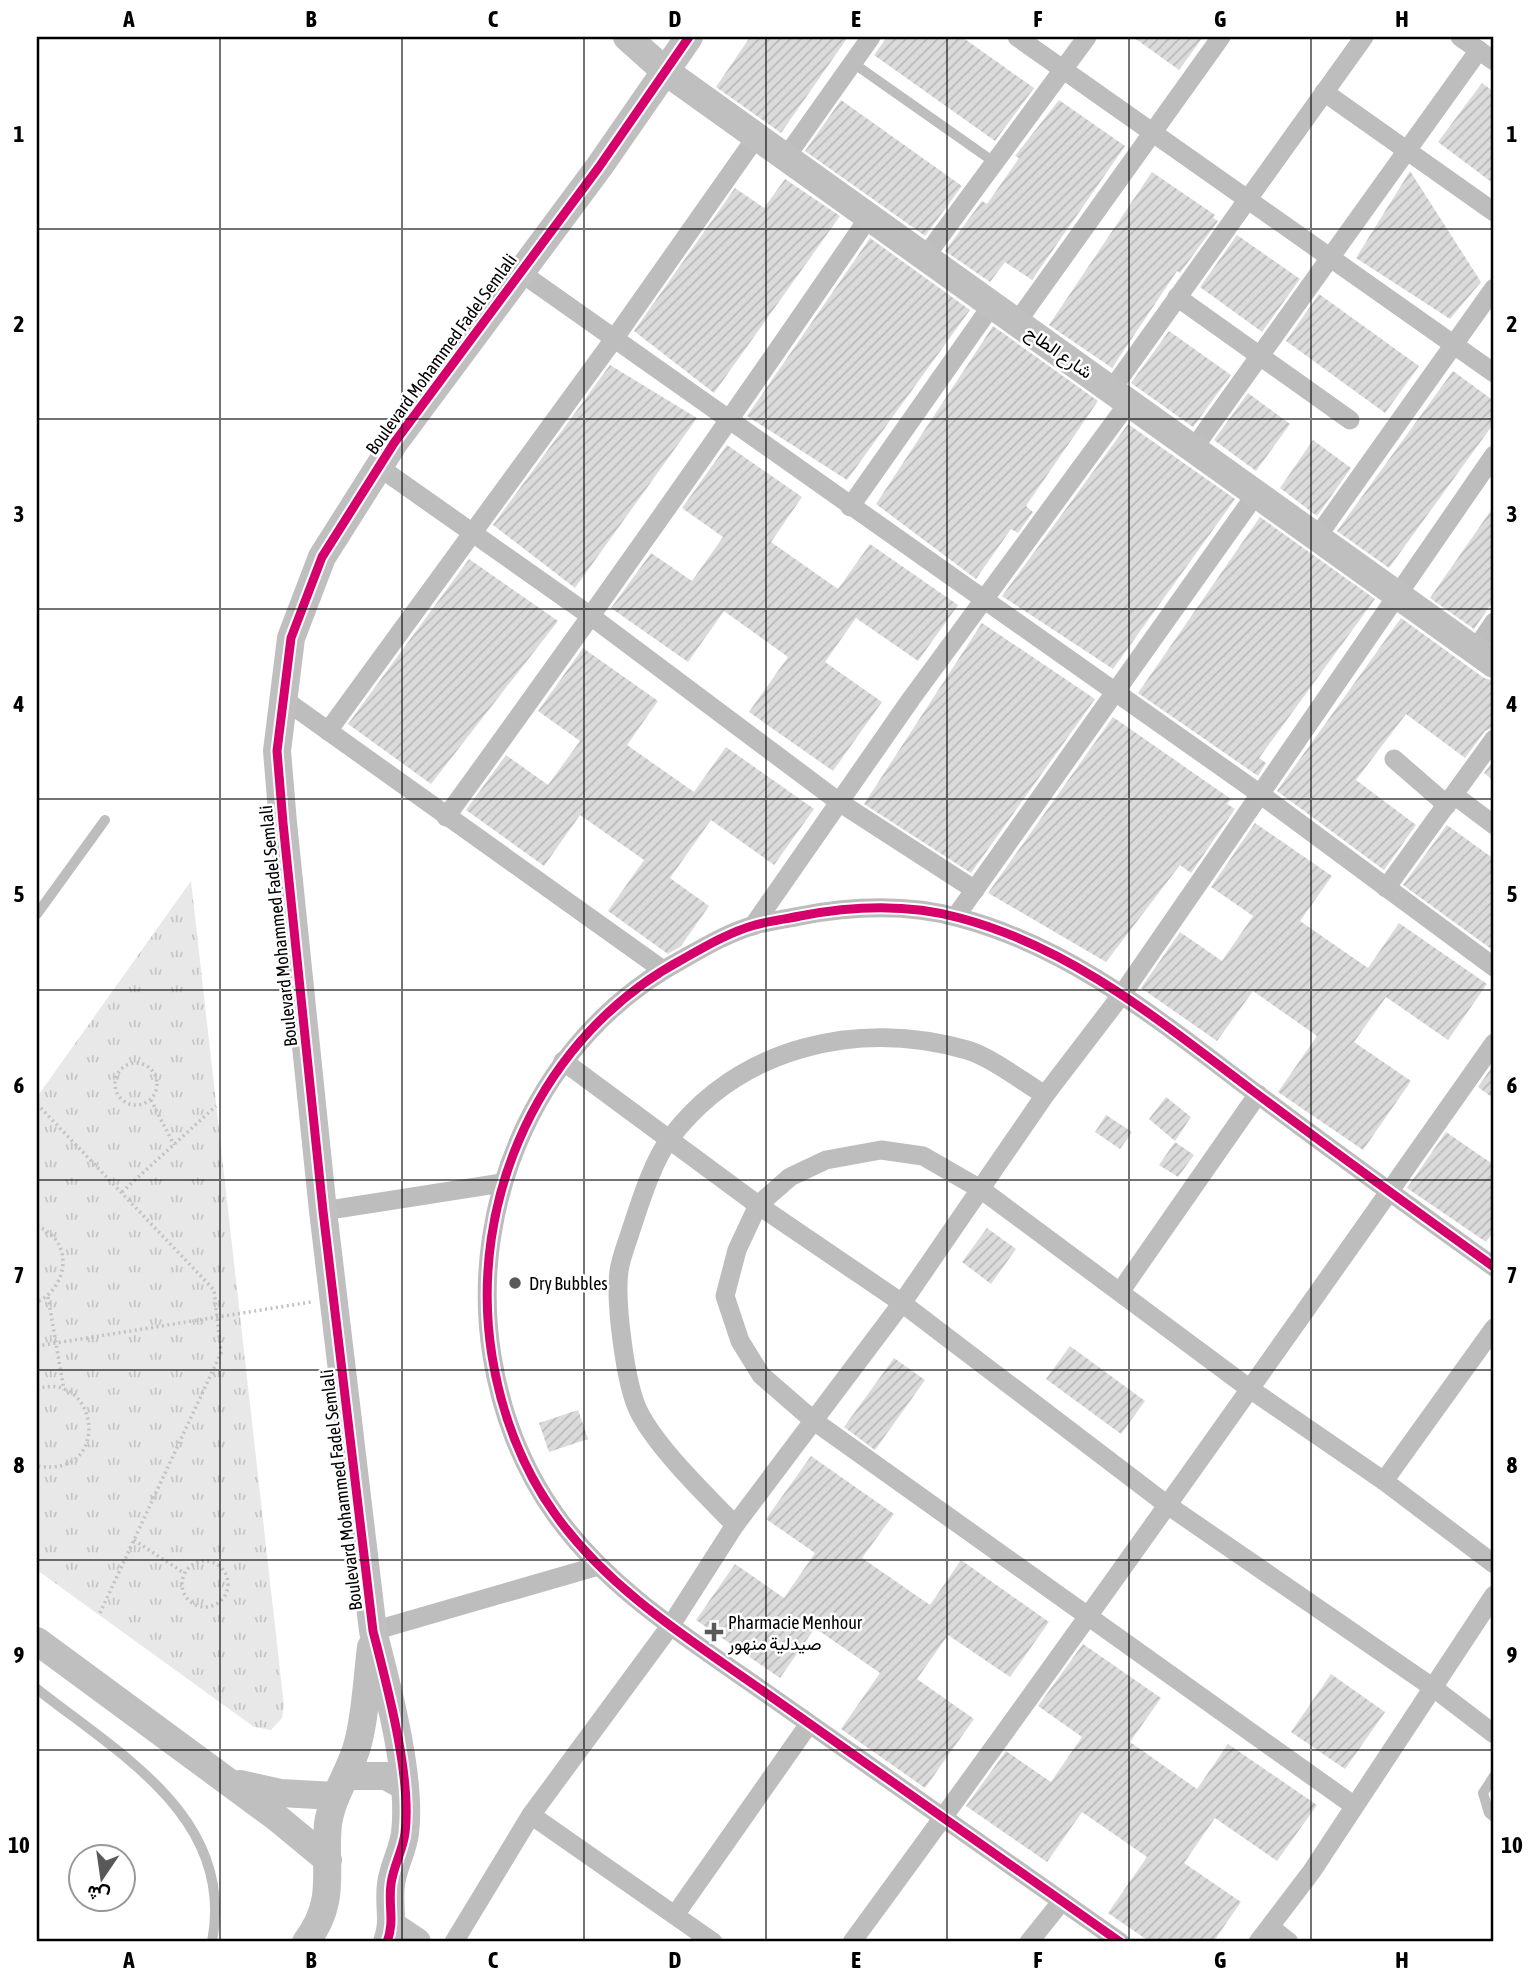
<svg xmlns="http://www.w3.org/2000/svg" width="1531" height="1979" viewBox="0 0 1531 1979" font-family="'Asap Condensed',Vazirmatn,sans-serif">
<defs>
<pattern id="grass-tufts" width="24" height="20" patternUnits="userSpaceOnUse" patternTransform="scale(1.75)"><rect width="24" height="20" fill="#e8e8e8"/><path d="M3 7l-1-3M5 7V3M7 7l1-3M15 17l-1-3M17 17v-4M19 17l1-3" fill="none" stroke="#c5c5c5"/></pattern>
<pattern id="building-hatch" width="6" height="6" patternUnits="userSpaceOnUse" patternTransform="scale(1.75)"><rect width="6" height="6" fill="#dbdbdb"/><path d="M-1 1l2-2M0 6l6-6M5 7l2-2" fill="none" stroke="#bababa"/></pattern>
</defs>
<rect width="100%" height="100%" fill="#fff"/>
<polygon fill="url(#grass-tufts)" points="191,881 284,1706 282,1718 271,1730 254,1727 37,1570 37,1097"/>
<g fill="url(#building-hatch)">
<polygon points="750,37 848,37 781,133 716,87"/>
<polygon points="887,37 962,37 1034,88 995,141 874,55"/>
<polygon points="1133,37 1203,37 1179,70"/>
<polygon points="1482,83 1494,92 1494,184 1438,142"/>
<polygon points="841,100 962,186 925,236 805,151"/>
<polygon points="1059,100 1125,146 1032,280 1005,262 990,282 945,251 982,201 987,204 1019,158 1015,156"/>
<polygon points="1410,171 1481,282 1450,319 1356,258"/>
<polygon points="1152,172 1215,215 1213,218 1218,221 1180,273 1177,271 1112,368 1049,325"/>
<polygon points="785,179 840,216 714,393 634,331 735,188 764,208"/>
<polygon points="1237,235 1300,279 1262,332 1200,287"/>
<polygon points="870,238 970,310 847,480 747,416"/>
<polygon points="1319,294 1419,366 1385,413 1286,341"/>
<polygon points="993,326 1098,401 1026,506 1033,512 1018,533 1011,529 976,579 876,504"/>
<polygon points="1169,331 1231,375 1193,427 1131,383"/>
<polygon points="610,365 697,418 575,588 493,525"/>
<polygon points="1453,371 1494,401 1494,423 1389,568 1337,531"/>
<polygon points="1248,393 1290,424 1256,471 1214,440"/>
<polygon points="1128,424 1235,499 1113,669 1002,596"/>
<polygon points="1313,440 1351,468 1317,516 1280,488"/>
<polygon points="727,445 802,497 771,542 838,589 870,544 958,605 918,661 856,618 825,662 882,702 833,771 749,712 788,657 724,611 688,662 611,608 651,553 692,581 723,537 682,508"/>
<polygon points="1494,506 1494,600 1474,629 1430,598"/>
<polygon points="1260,517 1375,599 1259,758 1266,763 1258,776 1138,693"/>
<polygon points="469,559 558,621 431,784 348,724"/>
<polygon points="1401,618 1484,678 1494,681 1494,727 1485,731 1465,758 1406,714 1356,780 1416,825 1384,870 1277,791"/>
<polygon points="982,623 1095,699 971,873 864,804"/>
<polygon points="583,648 658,701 627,745 694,792 726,747 814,809 774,865 711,820 670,878 709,906 681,946 668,954 608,911 644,860 580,815 544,866 466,810 506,755 548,785 580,741 538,711"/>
<polygon points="1113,717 1231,799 1227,804 1235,809 1191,873 1180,865 1106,962 988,893"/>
<polygon points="1494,760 1494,781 1484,773"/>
<polygon points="1255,823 1332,876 1300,921 1368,968 1399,923 1487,984 1448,1040 1386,997 1354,1042 1411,1081 1363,1150 1278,1092 1317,1036 1253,991 1217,1041 1141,988 1180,932 1222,961 1253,916 1211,887"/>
<polygon points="1447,825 1494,859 1494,951 1403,885"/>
<polygon points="1494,1064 1494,1099 1478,1087"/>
<polygon points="1166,1097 1191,1117 1175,1141 1149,1119"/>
<polygon points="1106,1115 1132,1132 1120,1149 1095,1132"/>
<polygon points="1446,1132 1494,1165 1494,1231 1486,1242 1407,1188"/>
<polygon points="1175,1142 1194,1155 1178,1177 1159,1165"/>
<polygon points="987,1228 1016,1249 991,1284 962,1262"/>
<polygon points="1070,1346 1145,1401 1121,1434 1046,1379"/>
<polygon points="894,1358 925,1380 875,1450 844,1427"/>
<polygon points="578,1410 588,1439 549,1452 539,1423"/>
<polygon points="811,1456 894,1514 862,1558 930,1605 961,1560 1049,1622 1010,1677 948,1635 917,1679 974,1719 925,1788 841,1729 880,1673 815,1628 780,1678 696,1620 735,1564 784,1598 815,1553 766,1519"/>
<polygon points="1083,1644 1161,1698 1130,1742 1197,1789 1228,1744 1317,1805 1277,1861 1215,1818 1184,1863 1241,1902 1213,1942 1150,1942 1108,1913 1147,1857 1082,1812 1047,1862 966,1806 1006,1751 1051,1782 1082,1737 1038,1706"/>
<polygon points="1331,1674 1385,1712 1345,1769 1291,1732"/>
</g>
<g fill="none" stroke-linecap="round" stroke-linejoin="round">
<g stroke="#c2c2c2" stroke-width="3.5" stroke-dasharray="2 3.5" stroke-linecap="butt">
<circle cx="136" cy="1084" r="21"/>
<polyline points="151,1100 174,1145"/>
<polyline points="37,1104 214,1290 221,1353 99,1615"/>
<polyline points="122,1192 216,1106"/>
<path d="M37 1226C74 1240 69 1287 37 1302"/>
<polyline points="48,1297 64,1390"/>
<polyline points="37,1346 311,1302"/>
<path d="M37 1389C98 1369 114 1479 37 1466"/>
<polyline points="134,1540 184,1573"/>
<circle cx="205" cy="1584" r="23"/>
</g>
<g stroke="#bdbdbd" stroke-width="10">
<polyline points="853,63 994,162"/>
<polyline points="37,914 105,820"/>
<path d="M37 1689C119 1754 236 1818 212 1942"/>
<polyline points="1494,1776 1483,1793 1489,1813 1494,1817"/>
</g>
<g stroke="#bdbdbd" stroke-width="19">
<polyline points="1017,37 1494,373"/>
<polyline points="1460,37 1494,61"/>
<polyline points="1324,92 1494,212"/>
<polyline points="786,157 871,37"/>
<polyline points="925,257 1087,37"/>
<polyline points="520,272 1260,794 1494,967"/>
<polyline points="1177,297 1350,420"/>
<polyline points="1017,322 1221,37"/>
<polyline points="1112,389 1364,37"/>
<polyline points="1193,449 1479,50"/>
<polyline points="379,467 592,617 839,802 975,890"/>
<polyline points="850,507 992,305"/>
<polyline points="1317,537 1494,288"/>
<polyline points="1475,650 1494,622"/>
<polyline points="282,698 663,970"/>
<polyline points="328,731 614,339 757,136"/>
<polyline points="1394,759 1447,805"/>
<polyline points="1454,795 1494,825"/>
<path d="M446 817C590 619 731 419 869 217"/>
<polyline points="1386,888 1494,739"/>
<polyline points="956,916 1256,494"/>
<polyline points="753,926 911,699 1129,402"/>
<polyline points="563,1061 758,1205 902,1303 1166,1504 1435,1689 1494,1734"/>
<polyline points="323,1211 502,1183"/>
<polyline points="1120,1292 1258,1094"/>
<polyline points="1384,1481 1494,1328"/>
<path d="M735 1525C705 1494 658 1449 639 1412 625 1384 615 1301 619 1271 621 1257 627 1243 631 1230 640 1203 653 1160 671 1137 741 1046 859 1019 967 1050 991 1057 1023 1082 1045 1095"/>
<polyline points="373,1631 598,1566"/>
<polyline points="1353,1805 814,1421 761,1375 740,1341 725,1296 737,1250 758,1205 790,1177 826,1160 881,1150 923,1156 982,1190 1250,1389 1384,1481 1494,1564"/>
<polyline points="531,1815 713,1942"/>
<polyline points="675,1915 809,1724"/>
<polyline points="1270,1927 1289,1942"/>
<polyline points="454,1942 531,1815 671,1625 735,1525 902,1303 1045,1095 1123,993 1494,455"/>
<path d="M852 1942C1070 1645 1282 1344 1494 1043"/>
<polyline points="1029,1942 1062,1901"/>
<path d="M1120 1942C1005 1860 888 1780 773 1698 697 1644 610 1592 555 1514 522 1468 501 1412 492 1356 467 1199 541 1035 683 959 706 946 730 932 755 925 770 921 786 919 800 916 852 906 909 904 960 918 1073 948 1161 1022 1253 1091 1333 1151 1413 1209 1494 1267"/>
<polyline points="1258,1942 1312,1871 1494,1595"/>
</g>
<g stroke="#bfbfbf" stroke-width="28">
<polyline points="627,37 665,71 1494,664"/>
<polyline points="37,1641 276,1817 328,1860"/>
<polyline points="346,1776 386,1776 404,1786"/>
<polyline points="240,1784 280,1793 335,1796"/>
<polyline points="393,1926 417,1942"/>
<path d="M306 1942C338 1900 323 1869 328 1824 332 1795 351 1771 358 1743 366 1712 367 1679 371 1647"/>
<path d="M387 1942C395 1921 388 1906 391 1884 393 1867 403 1850 405 1833 412 1777 387 1686 373 1631L323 1211 283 823 277 751 291 638 322 557 394 443 599 167 689 37"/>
</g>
<defs>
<g id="cycleway">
<path d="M387 1942C395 1921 388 1906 391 1884 393 1867 403 1850 405 1833 412 1777 387 1686 373 1631L323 1211 283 823 277 751 291 638 322 557 394 443 599 167 689 37"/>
<path d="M1120 1942C1005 1860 888 1780 773 1698 697 1644 610 1592 555 1514 522 1468 501 1412 492 1356 467 1199 541 1035 683 959 706 946 730 932 755 925 770 921 786 919 800 916 852 906 909 904 960 918 1073 948 1161 1022 1253 1091 1333 1151 1413 1209 1494 1267"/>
</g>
</defs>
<use href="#cycleway" stroke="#fff" stroke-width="13"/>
<use href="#cycleway" stroke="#d6006c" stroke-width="9"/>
</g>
<path fill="none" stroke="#000" stroke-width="2" stroke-opacity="0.55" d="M220 37V1942M402 37V1942M584 37V1942M766 37V1942M947 37V1942M1129 37V1942M1311 37V1942M37 229H1494M37 419H1494M37 609H1494M37 799H1494M37 990H1494M37 1180H1494M37 1370H1494M37 1560H1494M37 1750H1494"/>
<g fill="#595959" stroke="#fff" stroke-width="2.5">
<circle cx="515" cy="1283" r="7"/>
<path d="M710.5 1621.5h7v7h7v7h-7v7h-7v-7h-7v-7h7z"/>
</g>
<g text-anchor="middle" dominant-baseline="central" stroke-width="5" stroke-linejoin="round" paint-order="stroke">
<g font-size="18" fill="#000" stroke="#fff">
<text transform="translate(1059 352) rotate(35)">شارع الطاح</text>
<text transform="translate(441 354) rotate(-54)">Boulevard Mohammed Fadel Semlali</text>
<text transform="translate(278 926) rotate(-96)">Boulevard Mohammed Fadel Semlali</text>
<text transform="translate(341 1490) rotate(-97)">Boulevard Mohammed Fadel Semlali</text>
</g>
<g font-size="18" fill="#000" stroke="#fff" text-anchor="start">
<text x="529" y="1283">Dry Bubbles</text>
<text x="728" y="1622">Pharmacie Menhour<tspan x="728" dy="21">صيدلية منهور</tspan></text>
</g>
</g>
<rect width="1531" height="1979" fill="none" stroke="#ffffff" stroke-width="77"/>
<g transform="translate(102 1878) rotate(193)"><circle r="33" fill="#ffffff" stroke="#999999" stroke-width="2"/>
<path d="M0-5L12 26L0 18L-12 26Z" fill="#595959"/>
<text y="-10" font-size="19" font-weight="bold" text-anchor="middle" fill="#000000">ش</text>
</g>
<rect x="38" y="38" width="1454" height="1902" fill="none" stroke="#000" stroke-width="2.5"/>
<g font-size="23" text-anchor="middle" font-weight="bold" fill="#000">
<text x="129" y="27">A</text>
<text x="311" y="27">B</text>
<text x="493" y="27">C</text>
<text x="675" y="27">D</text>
<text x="856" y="27">E</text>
<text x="1038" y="27">F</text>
<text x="1220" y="27">G</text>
<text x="1402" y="27">H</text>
<text x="19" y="142">1</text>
<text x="1512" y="142">1</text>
<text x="19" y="332">2</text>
<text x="1512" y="332">2</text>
<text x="19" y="522">3</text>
<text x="1512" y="522">3</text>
<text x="19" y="712">4</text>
<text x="1512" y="712">4</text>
<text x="19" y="902">5</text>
<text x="1512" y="902">5</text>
<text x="19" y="1093">6</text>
<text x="1512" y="1093">6</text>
<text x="19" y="1283">7</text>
<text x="1512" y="1283">7</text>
<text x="19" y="1473">8</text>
<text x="1512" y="1473">8</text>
<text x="19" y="1663">9</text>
<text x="1512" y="1663">9</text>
<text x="19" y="1853">10</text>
<text x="1512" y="1853">10</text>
<text x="129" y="1968">A</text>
<text x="311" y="1968">B</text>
<text x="493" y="1968">C</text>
<text x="675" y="1968">D</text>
<text x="856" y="1968">E</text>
<text x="1038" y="1968">F</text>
<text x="1220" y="1968">G</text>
<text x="1402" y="1968">H</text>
</g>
</svg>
